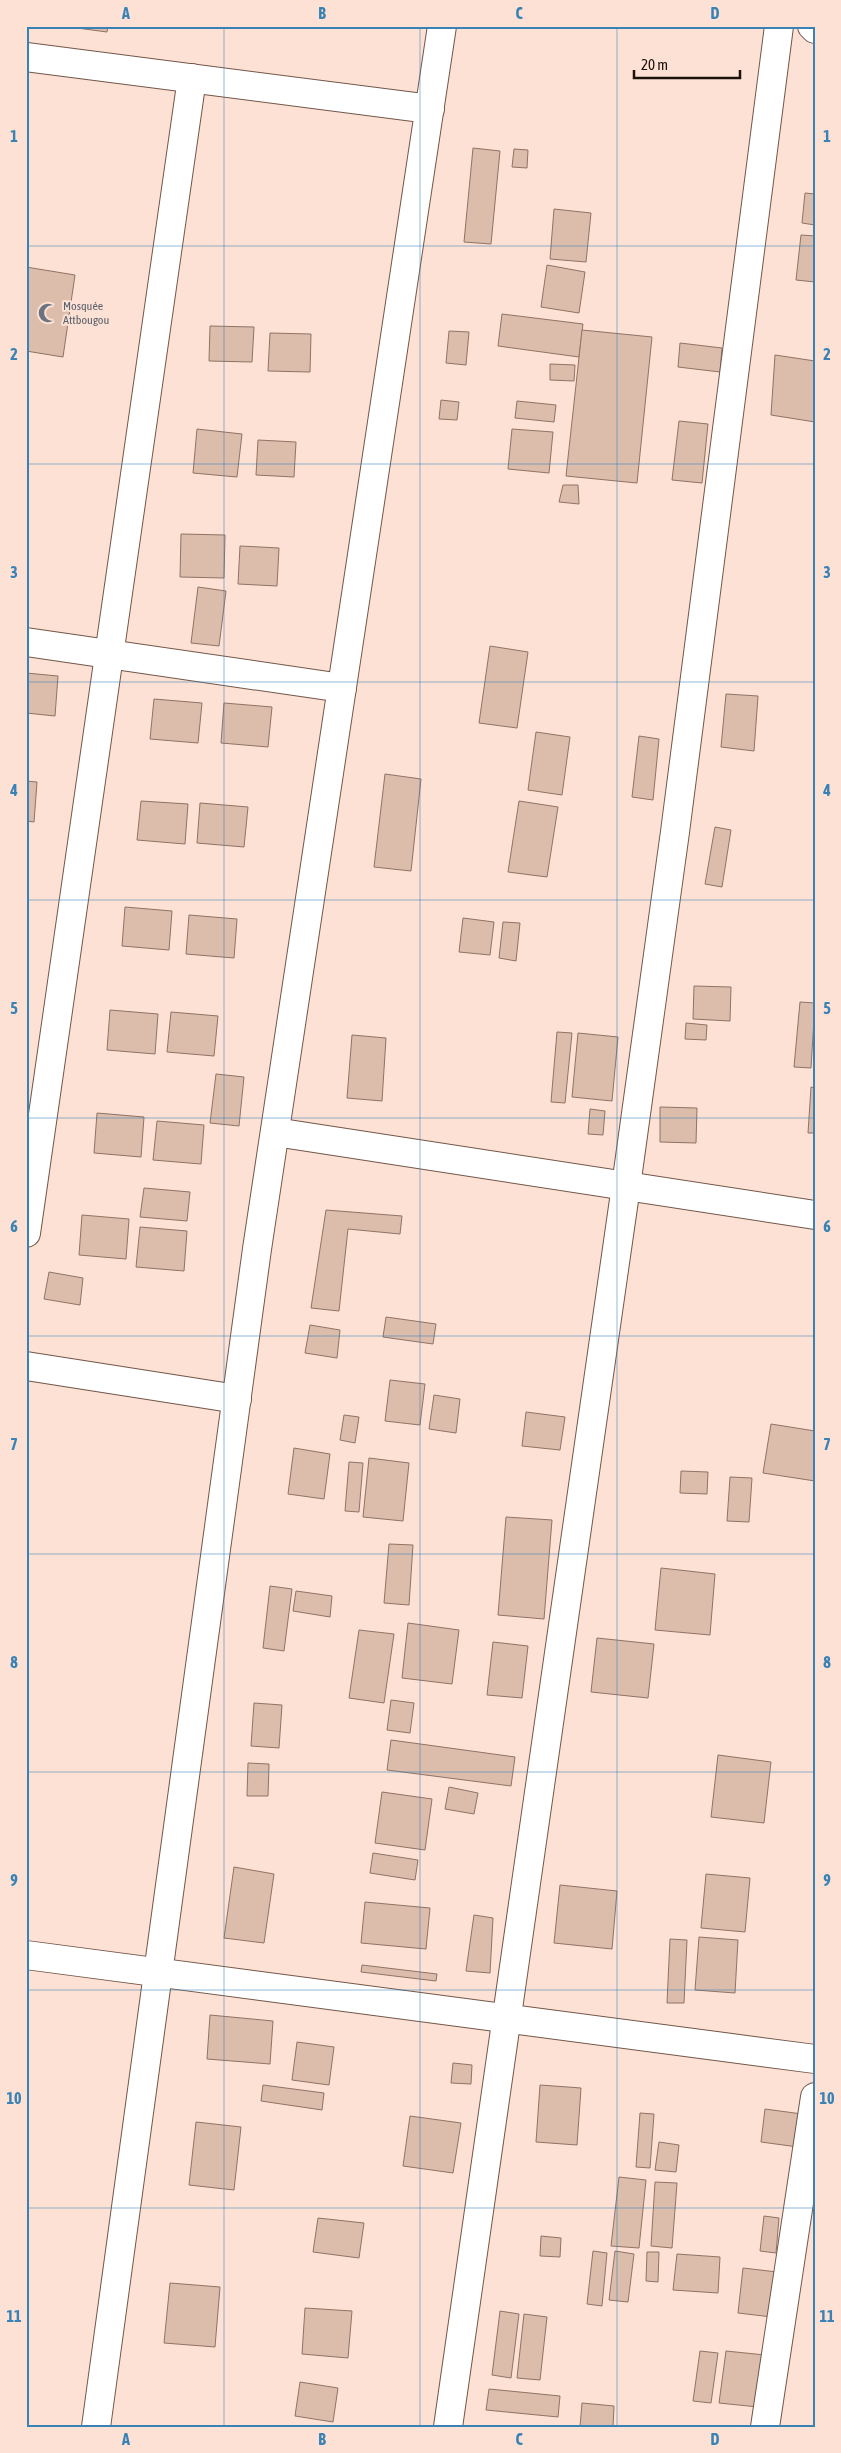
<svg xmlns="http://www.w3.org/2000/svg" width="841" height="2453" viewBox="0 0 841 2453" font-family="'Asap Condensed',sans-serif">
<rect width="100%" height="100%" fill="#fce1d4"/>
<g fill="#dcbdac" stroke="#907364">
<polygon points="62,26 108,26 107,32"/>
<polygon points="473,148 500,151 491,244 464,242"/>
<polygon points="514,149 528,150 527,168 512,167"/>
<polygon points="805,193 815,194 815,225 802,223"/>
<polygon points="554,209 591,213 586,262 550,259"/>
<polygon points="801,235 815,236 815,282 796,280"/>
<polygon points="547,265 585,272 579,313 541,307"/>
<polygon points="26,267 75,275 63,357 26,351"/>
<polygon points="502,314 583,324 579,357 498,346"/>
<polygon points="210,326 254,327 252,362 209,361"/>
<polygon points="582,330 652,337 637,483 566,476"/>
<polygon points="449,331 469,332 466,365 446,363"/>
<polygon points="270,333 311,334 310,372 268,371"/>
<polygon points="680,343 722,348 720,372 678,367"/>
<polygon points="775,355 815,361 815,422 771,415"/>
<polygon points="550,364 575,365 574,381 550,380"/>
<polygon points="441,400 459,402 457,420 439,419"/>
<polygon points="517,401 556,405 554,422 515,418"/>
<polygon points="679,421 708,424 702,483 672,480"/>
<polygon points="197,429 242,434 237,477 193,473"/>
<polygon points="512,429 553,432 549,473 508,469"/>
<polygon points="258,440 296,442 294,477 256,475"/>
<polygon points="563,485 578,485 579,504 559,502"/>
<polygon points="181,534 225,535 224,578 180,577"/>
<polygon points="240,546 279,548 277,586 238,584"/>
<polygon points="198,587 226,591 219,646 191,643"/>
<polygon points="490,646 528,652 517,728 479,723"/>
<polygon points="26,673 58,676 55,716 26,713"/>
<polygon points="726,694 758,696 754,751 721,747"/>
<polygon points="154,699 202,703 198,743 150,739"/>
<polygon points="224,703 272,707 268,747 221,743"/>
<polygon points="536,732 570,737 562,795 528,790"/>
<polygon points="639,736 659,739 653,800 632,797"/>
<polygon points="385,774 421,779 411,871 374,867"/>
<polygon points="26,781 37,782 34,822 26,821"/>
<polygon points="141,801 188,804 185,844 137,840"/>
<polygon points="519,801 558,807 547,877 508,872"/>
<polygon points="200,803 248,807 244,847 197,843"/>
<polygon points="715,827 731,830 722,887 705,884"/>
<polygon points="125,907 172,911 169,950 122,946"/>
<polygon points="189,915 237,919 234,958 186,954"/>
<polygon points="463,918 494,922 490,955 459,952"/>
<polygon points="503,922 520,923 516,961 499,958"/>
<polygon points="694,986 731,987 730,1021 693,1019"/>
<polygon points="800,1002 815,1003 811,1068 794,1067"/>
<polygon points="110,1010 158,1014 155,1054 107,1050"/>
<polygon points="171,1012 218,1016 214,1056 167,1052"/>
<polygon points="686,1023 707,1025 706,1040 685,1039"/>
<polygon points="557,1032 572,1033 565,1103 551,1102"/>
<polygon points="578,1033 618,1037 612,1101 572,1097"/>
<polygon points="352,1035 386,1038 382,1101 347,1098"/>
<polygon points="216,1074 244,1077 239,1126 210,1123"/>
<polygon points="811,1087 815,1088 815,1133 808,1133"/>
<polygon points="660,1107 697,1108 696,1143 660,1142"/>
<polygon points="590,1109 605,1111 603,1135 588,1134"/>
<polygon points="97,1113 144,1117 141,1157 94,1153"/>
<polygon points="157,1121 204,1125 201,1164 153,1160"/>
<polygon points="144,1188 190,1192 187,1221 140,1217"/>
<polygon points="326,1210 402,1216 400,1234 348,1229 339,1311 311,1308"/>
<polygon points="82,1215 129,1219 126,1259 79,1255"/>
<polygon points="140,1227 187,1231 184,1271 136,1267"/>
<polygon points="49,1272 83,1278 80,1305 44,1299"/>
<polygon points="386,1317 436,1324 433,1344 383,1337"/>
<polygon points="310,1325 340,1330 337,1358 305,1353"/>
<polygon points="390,1380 425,1384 420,1425 385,1421"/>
<polygon points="434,1395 460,1399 456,1433 429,1429"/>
<polygon points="526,1412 565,1417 560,1450 522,1446"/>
<polygon points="344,1415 359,1417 355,1443 340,1440"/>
<polygon points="771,1424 815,1431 815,1481 763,1473"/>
<polygon points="294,1448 330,1454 324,1499 288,1494"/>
<polygon points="369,1458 409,1463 403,1521 363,1517"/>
<polygon points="349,1462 363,1463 359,1512 345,1511"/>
<polygon points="681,1471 708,1472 707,1494 680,1493"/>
<polygon points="730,1477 752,1478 749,1522 727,1521"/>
<polygon points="506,1517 552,1520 544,1619 498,1615"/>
<polygon points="389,1544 413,1545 409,1605 384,1603"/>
<polygon points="661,1568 715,1574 710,1635 655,1630"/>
<polygon points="270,1586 292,1589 284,1651 263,1648"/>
<polygon points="296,1591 332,1596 330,1617 293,1611"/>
<polygon points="408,1623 459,1630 452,1684 402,1678"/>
<polygon points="359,1630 394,1634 384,1703 349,1698"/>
<polygon points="597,1638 654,1644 648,1698 591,1692"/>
<polygon points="493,1642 528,1646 522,1698 487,1695"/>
<polygon points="391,1700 414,1703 410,1733 387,1730"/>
<polygon points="254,1703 282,1705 279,1748 251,1746"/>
<polygon points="391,1740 515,1757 511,1786 387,1770"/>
<polygon points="718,1755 771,1762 764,1823 711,1817"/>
<polygon points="248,1763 269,1764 268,1796 247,1796"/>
<polygon points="449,1787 478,1793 474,1814 445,1809"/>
<polygon points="382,1792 432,1799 425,1850 375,1843"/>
<polygon points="373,1853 418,1860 415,1880 370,1873"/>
<polygon points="234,1867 274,1874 264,1943 224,1938"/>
<polygon points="706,1874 750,1878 745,1932 701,1928"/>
<polygon points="560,1885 617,1891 612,1949 554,1943"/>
<polygon points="365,1902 430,1908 426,1949 361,1943"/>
<polygon points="474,1915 493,1918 490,1973 466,1971"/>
<polygon points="699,1937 738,1940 735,1993 695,1990"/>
<polygon points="670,1939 687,1940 684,2003 667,2003"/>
<polygon points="362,1965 437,1974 436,1981 361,1972"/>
<polygon points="210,2015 273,2021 270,2064 207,2059"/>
<polygon points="297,2042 334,2047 329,2085 292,2080"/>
<polygon points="453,2063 472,2065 471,2084 451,2083"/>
<polygon points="263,2085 324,2093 322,2110 261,2101"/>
<polygon points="540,2085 581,2088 577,2145 536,2142"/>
<polygon points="765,2109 802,2114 798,2147 761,2142"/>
<polygon points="640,2113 654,2114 650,2168 636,2167"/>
<polygon points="410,2116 461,2123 453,2173 403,2166"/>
<polygon points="196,2122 241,2127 234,2190 189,2185"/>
<polygon points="659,2142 679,2145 676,2172 655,2170"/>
<polygon points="619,2177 646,2180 639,2248 611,2246"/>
<polygon points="655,2182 677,2183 672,2248 651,2246"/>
<polygon points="764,2216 779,2218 776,2253 760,2251"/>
<polygon points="318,2218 364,2223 359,2258 313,2252"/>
<polygon points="541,2236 561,2238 560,2257 540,2256"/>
<polygon points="593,2251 607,2253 602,2306 587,2304"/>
<polygon points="615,2251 634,2254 628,2302 609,2300"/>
<polygon points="647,2252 659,2252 658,2282 646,2281"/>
<polygon points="677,2254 720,2257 718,2293 673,2290"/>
<polygon points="743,2268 777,2272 772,2317 738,2313"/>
<polygon points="170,2283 220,2287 215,2347 164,2343"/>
<polygon points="305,2308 352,2311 348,2358 302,2354"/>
<polygon points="500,2311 519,2314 511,2378 492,2375"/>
<polygon points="524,2314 547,2317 540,2380 517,2378"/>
<polygon points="700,2351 718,2353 711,2403 693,2401"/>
<polygon points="726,2351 765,2355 758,2407 719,2403"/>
<polygon points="300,2382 338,2388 333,2422 295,2416"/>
<polygon points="489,2389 560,2396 558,2417 486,2410"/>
<polygon points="582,2403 614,2406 613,2427 580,2427"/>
</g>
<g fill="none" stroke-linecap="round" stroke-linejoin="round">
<defs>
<g id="street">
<polyline points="26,57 430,109"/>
<polyline points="26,642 342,688"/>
<polyline points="275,1132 815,1215"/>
<polyline points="26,1233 192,78"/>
<polyline points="26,1366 237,1399"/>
<polyline points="26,1955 815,2059"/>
<polyline points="96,2427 257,1249 442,26"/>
<polyline points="448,2427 626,1186 675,832 779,26"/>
<polyline points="765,2427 815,2097"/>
</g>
<polyline id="primary" points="812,26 815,29"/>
</defs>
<use href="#street" stroke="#725749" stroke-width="30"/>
<use href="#primary" stroke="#725749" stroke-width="30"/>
<use href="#street" stroke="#fff" stroke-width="28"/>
<use href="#primary" stroke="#fff" stroke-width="28"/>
</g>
<path fill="none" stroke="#3982b6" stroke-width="1" stroke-opacity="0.55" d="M224 26V2427M420 26V2427M617 26V2427M26 246H815M26 464H815M26 682H815M26 900H815M26 1118H815M26 1336H815M26 1554H815M26 1772H815M26 1990H815M26 2208H815"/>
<defs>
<symbol id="mosque-bare" viewBox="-9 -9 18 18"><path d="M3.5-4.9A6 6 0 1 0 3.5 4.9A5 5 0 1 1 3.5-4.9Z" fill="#6b7280" stroke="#fce1d4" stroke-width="2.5" paint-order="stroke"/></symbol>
</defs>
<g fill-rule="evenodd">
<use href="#mosque-bare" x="34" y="299" width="28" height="28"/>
</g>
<g text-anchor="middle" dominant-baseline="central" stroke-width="4" stroke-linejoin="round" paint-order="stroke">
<g font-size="12" fill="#5b616d" stroke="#fce1d4" text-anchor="start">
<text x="63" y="306">Mosquée<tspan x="63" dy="14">Attbougou</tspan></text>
</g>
</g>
<rect width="841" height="2453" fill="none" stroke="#fce1d4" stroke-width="55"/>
<path d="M634 70v8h106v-8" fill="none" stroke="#1c110b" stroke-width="2.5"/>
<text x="641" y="70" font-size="15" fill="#1c110b" stroke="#fce1d4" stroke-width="4" paint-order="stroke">20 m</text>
<rect x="28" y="28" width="786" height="2398" fill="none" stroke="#3982b6" stroke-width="2"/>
<g font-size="16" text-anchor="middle" font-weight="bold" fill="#3982b6">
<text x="126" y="19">A</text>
<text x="322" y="19">B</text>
<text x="519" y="19">C</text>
<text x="715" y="19">D</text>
<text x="14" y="142">1</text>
<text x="827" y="142">1</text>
<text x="14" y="360">2</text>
<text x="827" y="360">2</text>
<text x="14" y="578">3</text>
<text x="827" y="578">3</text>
<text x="14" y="796">4</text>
<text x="827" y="796">4</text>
<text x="14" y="1014">5</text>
<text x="827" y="1014">5</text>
<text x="14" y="1232">6</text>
<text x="827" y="1232">6</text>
<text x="14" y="1450">7</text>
<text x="827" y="1450">7</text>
<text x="14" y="1668">8</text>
<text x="827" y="1668">8</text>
<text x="14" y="1886">9</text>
<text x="827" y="1886">9</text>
<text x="14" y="2104">10</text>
<text x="827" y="2104">10</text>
<text x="14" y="2322">11</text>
<text x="827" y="2322">11</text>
<text x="126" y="2445">A</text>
<text x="322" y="2445">B</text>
<text x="519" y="2445">C</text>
<text x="715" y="2445">D</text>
</g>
</svg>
